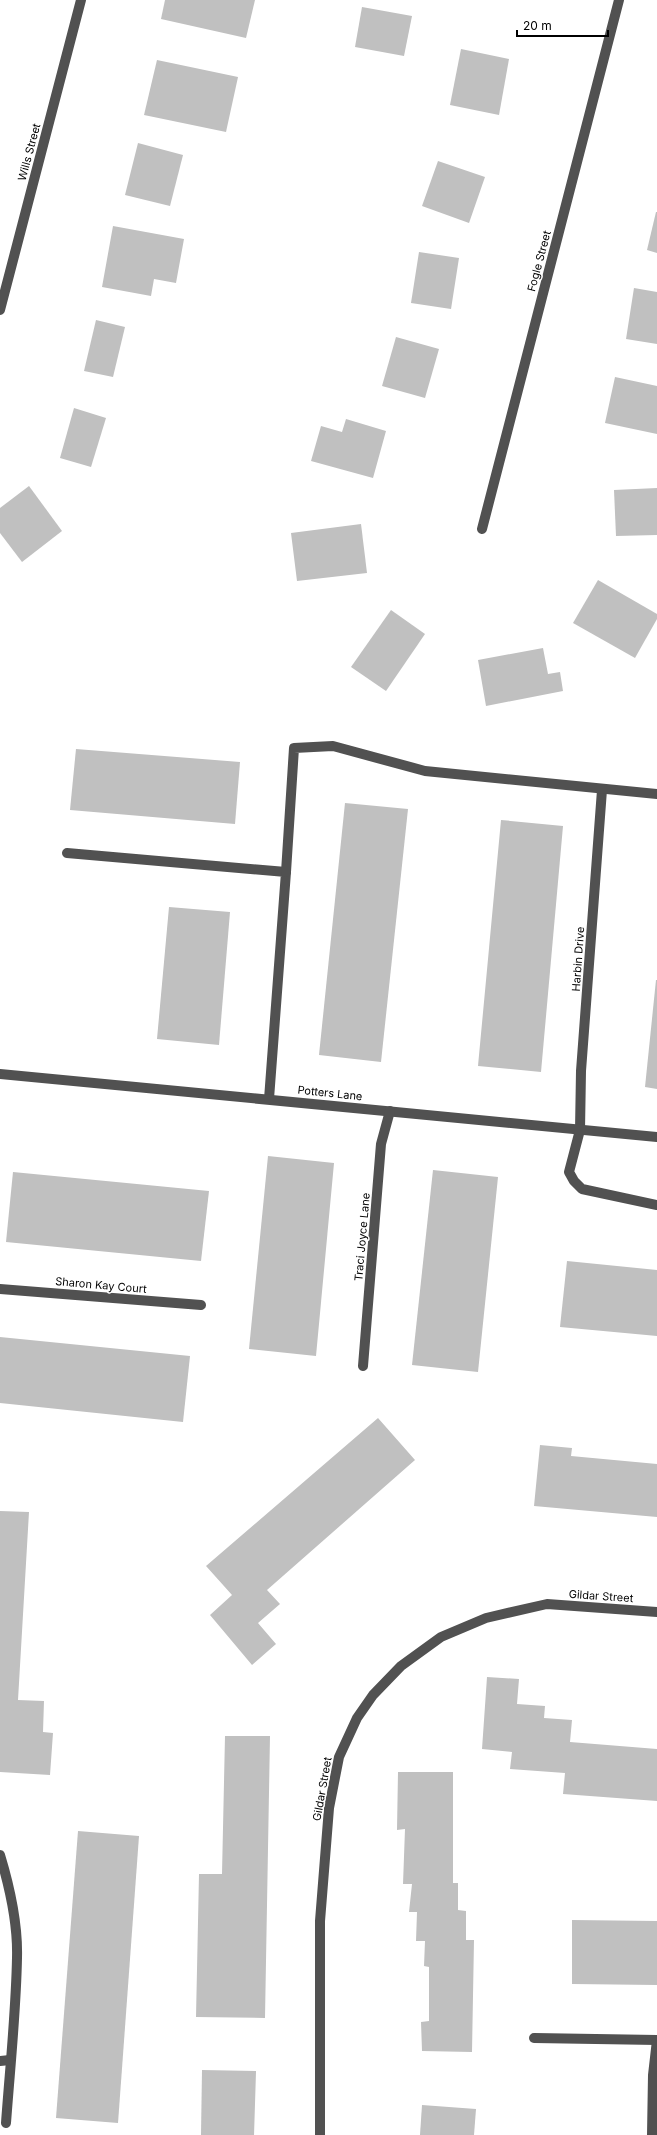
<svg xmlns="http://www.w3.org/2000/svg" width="657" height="2135" viewBox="0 0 657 2135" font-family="Inter,sans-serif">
<rect width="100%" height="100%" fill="#fff"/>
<g fill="#c0c0c0">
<polygon points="165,0 255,0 246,38 161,19"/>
<polygon points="362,7 412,16 404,56 355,47"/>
<polygon points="461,49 509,59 499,115 450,105"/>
<polygon points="157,60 238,77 226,132 144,115"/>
<polygon points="138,143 183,155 170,206 125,195"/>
<polygon points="438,161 485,177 469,223 422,206"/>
<polygon points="656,212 657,212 657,253 647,250"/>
<polygon points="113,226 184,239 176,283 154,279 151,296 102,287"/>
<polygon points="419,252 459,258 451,309 411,303"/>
<polygon points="634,288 657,292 657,344 626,339"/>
<polygon points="96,320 125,327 113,377 84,371"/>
<polygon points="396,337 439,349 425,398 382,386"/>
<polygon points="615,377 657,386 657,434 605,423"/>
<polygon points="74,408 106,418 91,467 60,458"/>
<polygon points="346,419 386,431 373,478 311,461 321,426 342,432"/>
<polygon points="29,486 62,531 22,562 0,533 0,508"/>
<polygon points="657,488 657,535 616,536 614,490"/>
<polygon points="361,524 367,573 297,581 291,533"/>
<polygon points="598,580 657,614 657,619 635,658 573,623"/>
<polygon points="391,610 425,634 386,691 351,667"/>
<polygon points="543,648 548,674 560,672 563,691 486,706 478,660"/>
<polygon points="76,749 240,762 235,824 70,810"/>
<polygon points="345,803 408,809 381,1062 319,1055"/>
<polygon points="501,820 563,826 541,1072 478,1066"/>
<polygon points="169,907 230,912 219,1045 157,1039"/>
<polygon points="656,980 657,980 657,1089 645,1087"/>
<polygon points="268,1156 334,1163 316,1356 249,1349"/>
<polygon points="433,1170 498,1177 478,1372 412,1365"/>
<polygon points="13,1172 209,1191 201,1261 6,1242"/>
<polygon points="567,1261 657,1270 657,1336 560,1327"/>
<polygon points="0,1337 190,1356 183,1422 0,1403"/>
<polygon points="378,1418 415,1460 267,1590 280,1604 258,1623 276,1644 252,1665 210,1615 232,1595 206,1566"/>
<polygon points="540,1445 572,1448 571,1456 657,1464 657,1517 534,1506"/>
<polygon points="0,1511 29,1512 18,1700 44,1701 43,1732 53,1733 50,1775 0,1772"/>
<polygon points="487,1677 519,1679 517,1704 545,1706 544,1718 572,1720 570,1742 657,1749 657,1801 563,1794 565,1773 510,1769 512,1752 482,1749"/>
<polygon points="225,1736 270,1736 265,2018 196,2017 199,1874 222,1874"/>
<polygon points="398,1772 453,1772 453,1883 458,1883 458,1910 466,1911 466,1940 474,1940 472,2052 422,2051 421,2022 429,2021 429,1967 424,1966 425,1941 416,1941 417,1912 409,1912 412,1884 403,1884 405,1829 397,1830"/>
<polygon points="78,1831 139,1836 118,2123 56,2118"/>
<polygon points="572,1920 657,1921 657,1985 572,1984"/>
<polygon points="202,2070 256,2071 254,2135 201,2135"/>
<polygon points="422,2105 476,2109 474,2135 420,2135"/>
</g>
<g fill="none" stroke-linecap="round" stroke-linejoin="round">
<g stroke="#515151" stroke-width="10">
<polyline points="0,310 81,0"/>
<polyline points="482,529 619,0"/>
<polyline points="602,790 581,1071 580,1130 569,1172 574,1181 582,1189 657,1205"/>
<polyline points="67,853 286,872 269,1099"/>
<polyline points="286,872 294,748 333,746 425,771 657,794"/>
<polyline points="0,1074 657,1137"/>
<polyline points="0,1289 201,1305"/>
<polyline points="363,1366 381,1144 390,1111"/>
<path d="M0 1855C10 1888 18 1923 17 1958 16 2012 10 2068 6 2123"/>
<polyline points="534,2038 657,2040"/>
<polyline points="0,2061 10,2060"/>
<polyline points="320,2135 320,1921 329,1808 339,1757 357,1718 373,1695 401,1666 441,1637 486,1618 547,1604 657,1612"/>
<polyline points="652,2135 653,2075 657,2040"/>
</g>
</g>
<g text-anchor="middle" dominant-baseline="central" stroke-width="3" stroke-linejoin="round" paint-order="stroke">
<g font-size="11" fill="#000" stroke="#fff">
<text transform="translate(29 152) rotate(-75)">Wills Street</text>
<text transform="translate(539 261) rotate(-75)">Fogle Street</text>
<text transform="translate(578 959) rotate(-86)">Harbin Drive</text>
<text transform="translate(330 1093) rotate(6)">Potters Lane</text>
<text transform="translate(362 1237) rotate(-85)">Traci Joyce Lane</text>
<text transform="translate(101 1285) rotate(5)">Sharon Kay Court</text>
<text transform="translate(601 1596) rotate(4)">Gildar Street</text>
<text transform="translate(322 1789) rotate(-80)">Gildar Street</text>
</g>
</g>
<path d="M517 30v6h91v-6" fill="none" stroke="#000000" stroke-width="2"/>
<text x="523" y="30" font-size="12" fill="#000000" stroke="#ffffff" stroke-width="3" paint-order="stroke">20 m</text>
</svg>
